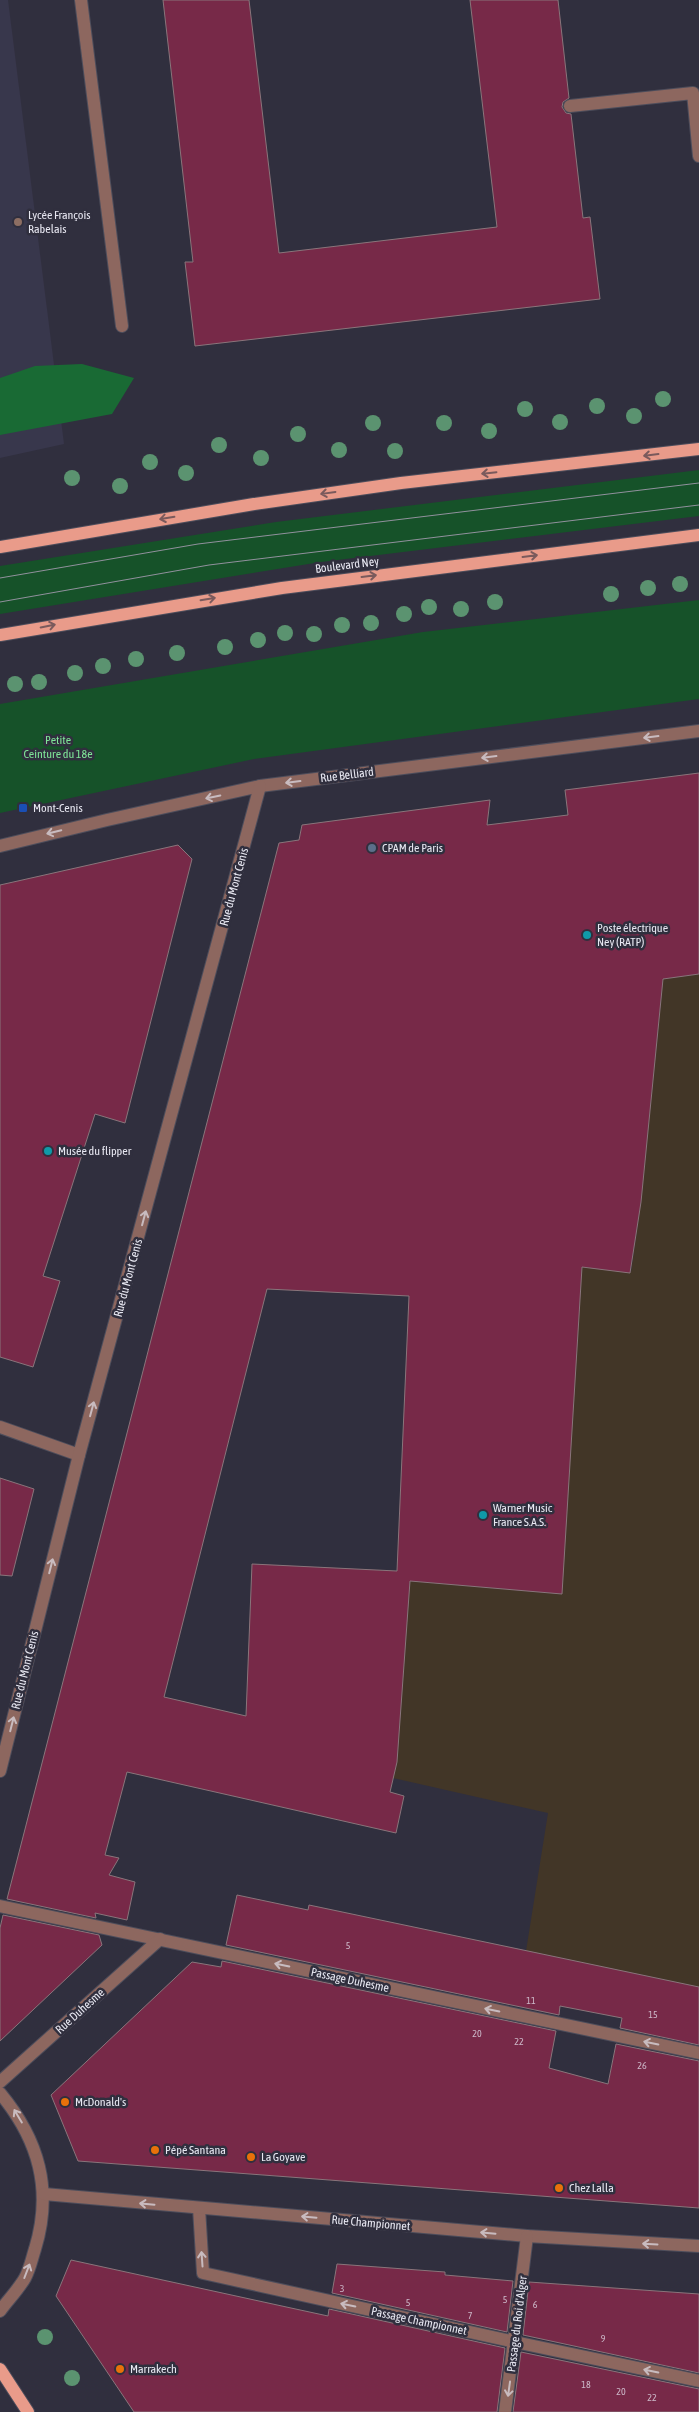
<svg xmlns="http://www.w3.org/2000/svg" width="699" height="2412" viewBox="0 0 699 2412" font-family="'Asap Condensed',sans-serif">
<rect width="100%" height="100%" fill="#302f3e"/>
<polygon fill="#38374c" points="0,0 8,0 64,444 0,458"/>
<polygon fill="#423627" points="699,974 699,1987 526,1951 548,1813 393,1778 397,1762 410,1581 561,1594 582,1267 631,1272 641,1202 662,991 656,980"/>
<g fill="#165229">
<polygon points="699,470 699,516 321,562 0,614 0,566 276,522"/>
<polygon points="699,600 699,699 254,759 0,813 0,704 423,632"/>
</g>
<polygon fill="#196a34" points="82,364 134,378 112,414 0,435 0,378 35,366"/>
<g fill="#772948" stroke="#89757b" fill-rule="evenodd">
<polygon points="163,0 249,0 279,253 497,227 470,0 558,0 569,98 563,102 562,107 566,113 571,114 583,218 590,217 600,299 195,346 185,262 193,262"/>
<path d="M699 773V974L663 979 641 1202 630 1273 582 1267 562 1594 410 1581 397 1762 390 1792 404 1796 396 1833 127 1772 105 1855 119 1858 109 1875 135 1882 127 1920 95 1913 96 1918 7 1899 279 843 299 840 302 825 490 800 487 825 568 815 565 790ZM267 1289 409 1296 397 1571 252 1564 246 1716 164 1697Z"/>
<polygon points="178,845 192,859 125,1123 95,1114 43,1276 60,1281 33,1367 0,1357 0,885"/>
<polygon points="0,1478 34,1489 12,1576 0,1575"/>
<polygon points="237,1895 308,1910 309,1905 699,1987 699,2045 620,2028 622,2018 560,2006 559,2015 226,1945"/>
<polygon points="3,1915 99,1935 102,1945 0,2041 0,1928"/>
<polygon points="222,1961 556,2031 549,2068 608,2084 616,2044 699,2061 699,2208 78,2161 51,2095 192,1962 221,1967"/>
<polygon points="71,2260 291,2308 328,2316 329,2309 505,2348 497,2412 134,2412 56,2296"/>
<polygon points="337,2264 445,2272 445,2275 513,2281 507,2332 332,2293"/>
<polygon points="529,2282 699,2294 699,2373 523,2335"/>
<polygon points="521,2352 699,2389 699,2412 513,2412"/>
</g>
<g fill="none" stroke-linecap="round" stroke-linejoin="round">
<defs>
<g id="service">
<polyline points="81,0 122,326"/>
<polyline points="570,106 693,93 699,156"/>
<polyline points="0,1427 79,1455"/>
</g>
<g id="pedestrian">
<polyline points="0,1906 699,2053"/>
<polyline points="199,2208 203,2273 515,2342"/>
</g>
<g id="minor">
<polyline points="0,846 107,820 260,786 699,731"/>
<polyline points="0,1771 79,1455 260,786"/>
<polyline points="0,2082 160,1939"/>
<path d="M0 2093C39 2140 53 2190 35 2249 32 2258 30 2269 25 2278 18 2290 8 2300 0 2311"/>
<polyline points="44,2194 527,2236 699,2246"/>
<polyline points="515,2342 699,2381"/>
<polyline points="505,2412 527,2236"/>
</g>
<g id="primary">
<polyline points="0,547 254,504 401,483 699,449"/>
<polyline points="0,635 282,588 699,535"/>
<polyline points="0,2369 28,2412"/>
</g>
</defs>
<use href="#service" stroke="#4d4d5b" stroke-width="14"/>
<use href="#pedestrian" stroke="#4d4d5b" stroke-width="14"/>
<use href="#minor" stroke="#4d4d5b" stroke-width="14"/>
<use href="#primary" stroke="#4d4d5b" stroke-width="14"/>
<use href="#service" stroke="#8d675f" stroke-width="12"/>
<use href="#pedestrian" stroke="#8d675f" stroke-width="12"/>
<use href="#minor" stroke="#8d675f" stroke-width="12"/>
<use href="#primary" stroke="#e99b8a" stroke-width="12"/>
<g stroke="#91919d" stroke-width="1">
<polyline points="0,578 198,544 699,483"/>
<polyline points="0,602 209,565 699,505"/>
</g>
</g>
<g fill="#5b9370">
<circle cx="663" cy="399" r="8"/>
<circle cx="597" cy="406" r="8"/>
<circle cx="525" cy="409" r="8"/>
<circle cx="634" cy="416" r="8"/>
<circle cx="560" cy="422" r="8"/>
<circle cx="373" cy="423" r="8"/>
<circle cx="444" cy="423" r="8"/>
<circle cx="489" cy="431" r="8"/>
<circle cx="298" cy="434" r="8"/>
<circle cx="219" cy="445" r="8"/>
<circle cx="339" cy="450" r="8"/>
<circle cx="395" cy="451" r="8"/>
<circle cx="261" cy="458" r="8"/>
<circle cx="150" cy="462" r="8"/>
<circle cx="186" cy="473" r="8"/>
<circle cx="72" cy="478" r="8"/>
<circle cx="120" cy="486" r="8"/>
<circle cx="680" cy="584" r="8"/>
<circle cx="648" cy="588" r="8"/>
<circle cx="611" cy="594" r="8"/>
<circle cx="495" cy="602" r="8"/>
<circle cx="429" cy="607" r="8"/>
<circle cx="461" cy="609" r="8"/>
<circle cx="404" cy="614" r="8"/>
<circle cx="371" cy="623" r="8"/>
<circle cx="342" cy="625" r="8"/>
<circle cx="285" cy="633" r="8"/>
<circle cx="314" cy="634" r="8"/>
<circle cx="258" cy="640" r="8"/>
<circle cx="225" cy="647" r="8"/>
<circle cx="177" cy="653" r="8"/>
<circle cx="136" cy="659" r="8"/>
<circle cx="103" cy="666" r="8"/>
<circle cx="75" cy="673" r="8"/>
<circle cx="39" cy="682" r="8"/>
<circle cx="15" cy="684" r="8"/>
<circle cx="45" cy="2337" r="8"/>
<circle cx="72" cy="2378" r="8"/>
</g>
<defs><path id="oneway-shaft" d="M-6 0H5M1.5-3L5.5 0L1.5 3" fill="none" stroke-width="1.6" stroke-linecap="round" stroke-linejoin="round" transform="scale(1.25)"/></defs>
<g stroke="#7a5a5c">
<use href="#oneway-shaft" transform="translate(651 455) rotate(173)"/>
<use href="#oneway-shaft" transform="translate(489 473) rotate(174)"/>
<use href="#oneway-shaft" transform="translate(328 493) rotate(172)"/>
<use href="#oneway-shaft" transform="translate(167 518) rotate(171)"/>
<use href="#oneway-shaft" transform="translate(530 556) rotate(-7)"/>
<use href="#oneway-shaft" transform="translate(369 576) rotate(-7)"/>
<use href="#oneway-shaft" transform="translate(208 599) rotate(-9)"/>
<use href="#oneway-shaft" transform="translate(48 626) rotate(-11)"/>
</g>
<g stroke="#c8bbbf">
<use href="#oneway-shaft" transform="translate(651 737) rotate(173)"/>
<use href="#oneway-shaft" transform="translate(489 757) rotate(173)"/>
<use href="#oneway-shaft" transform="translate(293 782) rotate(173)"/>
<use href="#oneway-shaft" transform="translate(213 797) rotate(168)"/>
<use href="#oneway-shaft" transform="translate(54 832) rotate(166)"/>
<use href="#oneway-shaft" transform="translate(144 1218) rotate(-75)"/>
<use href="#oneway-shaft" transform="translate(92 1409) rotate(-75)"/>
<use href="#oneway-shaft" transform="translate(51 1566) rotate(-76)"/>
<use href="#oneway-shaft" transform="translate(12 1724) rotate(-76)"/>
<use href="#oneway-shaft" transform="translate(282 1965) rotate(-168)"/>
<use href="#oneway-shaft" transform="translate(492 2010) rotate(-168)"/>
<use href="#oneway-shaft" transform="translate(651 2043) rotate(-168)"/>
<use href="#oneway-shaft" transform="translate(18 2116) rotate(-121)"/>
<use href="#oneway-shaft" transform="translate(147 2204) rotate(-175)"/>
<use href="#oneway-shaft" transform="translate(309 2217) rotate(-175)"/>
<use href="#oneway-shaft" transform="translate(488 2233) rotate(-175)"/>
<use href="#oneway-shaft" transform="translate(650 2244) rotate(-177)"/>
<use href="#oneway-shaft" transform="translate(202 2259) rotate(-94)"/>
<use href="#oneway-shaft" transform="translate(27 2271) rotate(-69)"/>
<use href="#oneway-shaft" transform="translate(348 2305) rotate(-168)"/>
<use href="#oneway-shaft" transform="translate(651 2371) rotate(-168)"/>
<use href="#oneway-shaft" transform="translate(509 2389) rotate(98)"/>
</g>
<circle fill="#8d6e63" stroke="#302f3e" stroke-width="2" cx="18" cy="222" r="5"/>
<rect fill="#1a4fb4" stroke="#302f3e" stroke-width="2" x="18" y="803" width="10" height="10" rx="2.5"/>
<circle fill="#5c6f8a" stroke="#302f3e" stroke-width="2" cx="372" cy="848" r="5"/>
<g fill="#0f9aa8" stroke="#302f3e" stroke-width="2">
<circle cx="587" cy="935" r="5"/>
<circle cx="48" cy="1151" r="5"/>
<circle cx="483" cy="1515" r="5"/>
</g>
<g fill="#e8710a" stroke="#302f3e" stroke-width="2">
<circle cx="65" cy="2102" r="5"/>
<circle cx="155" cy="2150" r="5"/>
<circle cx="251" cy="2157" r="5"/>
<circle cx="559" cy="2188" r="5"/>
<circle cx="120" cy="2369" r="5"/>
</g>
<g text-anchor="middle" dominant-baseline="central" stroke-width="5" stroke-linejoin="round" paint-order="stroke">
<g font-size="10" fill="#ccb8c8">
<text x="348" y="1945">5</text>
<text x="531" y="2000">11</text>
<text x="653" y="2014">15</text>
<text x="477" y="2033">20</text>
<text x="519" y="2041">22</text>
<text x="642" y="2065">26</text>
<text x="342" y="2288">3</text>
<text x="505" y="2299">5</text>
<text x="408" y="2302">5</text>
<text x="535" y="2304">6</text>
<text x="470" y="2315">7</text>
<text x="603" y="2338">9</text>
<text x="586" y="2384">18</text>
<text x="621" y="2391">20</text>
<text x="652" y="2397">22</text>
</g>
<g font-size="12" fill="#e8e8f2" stroke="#302f3e" text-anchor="start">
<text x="28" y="215">Lycée François<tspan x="28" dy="14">Rabelais</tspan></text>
<text x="33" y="808">Mont-Cenis</text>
<text x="382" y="848">CPAM de Paris</text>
<text x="597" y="928">Poste électrique<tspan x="597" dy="14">Ney (RATP)</tspan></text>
<text x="58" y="1151">Musée du flipper</text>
<text x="493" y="1508">Warner Music<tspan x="493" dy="14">France S.A.S.</tspan></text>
<text x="75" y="2102">McDonald's</text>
<text x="165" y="2150">Pépé Santana</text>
<text x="261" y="2157">La Goyave</text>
<text x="569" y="2188">Chez Lalla</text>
<text x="130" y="2369">Marrakech</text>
</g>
<g font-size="12" fill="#e8e8f2" stroke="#302f3e">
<text transform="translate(347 565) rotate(-7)">Boulevard Ney</text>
<text transform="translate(347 775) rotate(-7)">Rue Belliard</text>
<text transform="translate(234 887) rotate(-75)">Rue du Mont Cenis</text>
<text transform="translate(128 1278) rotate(-75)">Rue du Mont Cenis</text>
<text transform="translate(25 1670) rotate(-76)">Rue du Mont Cenis</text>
<text transform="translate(350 1980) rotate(12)">Passage Duhesme</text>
<text transform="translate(80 2011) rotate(-42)">Rue Duhesme</text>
<text transform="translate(371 2223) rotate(5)">Rue Championnet</text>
<text transform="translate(419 2321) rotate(12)">Passage Championnet</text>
<text transform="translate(517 2324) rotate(-83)">Passage du Roi d'Alger</text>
</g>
<g font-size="12" fill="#7fe598" stroke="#302f3e">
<text x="58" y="740">Petite<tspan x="58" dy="14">Ceinture du 18e</tspan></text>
</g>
</g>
</svg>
